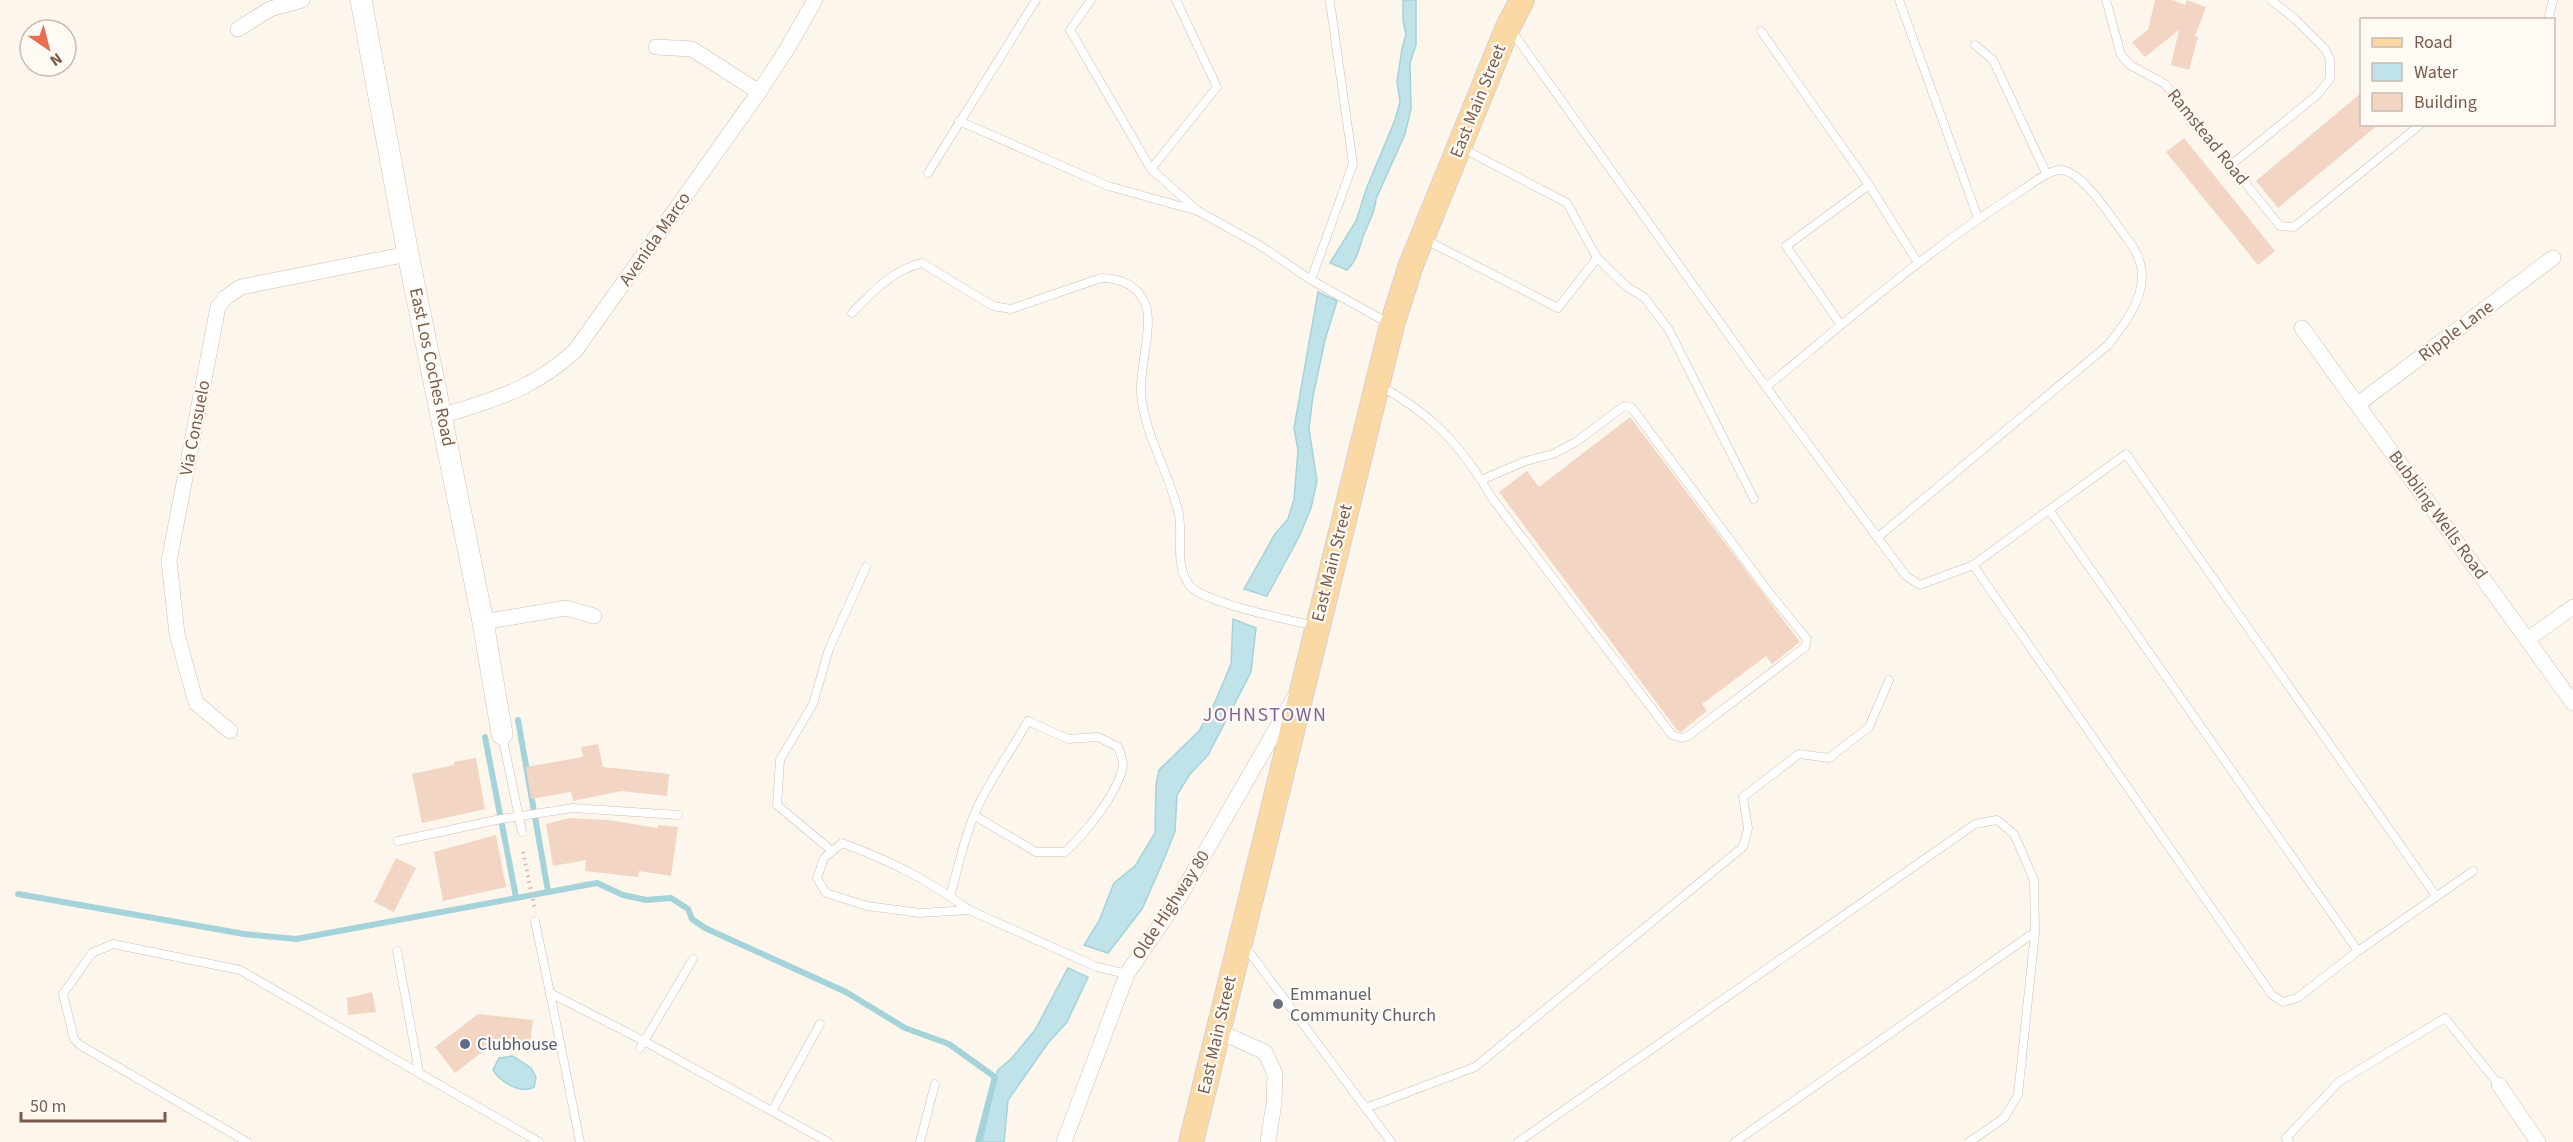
<svg xmlns="http://www.w3.org/2000/svg" width="2573" height="1142" viewBox="0 0 2573 1142" font-family="'Source Sans 3',sans-serif">
<rect width="100%" height="100%" fill="#fdf6ec"/>
<g fill="#bfe3e8" stroke="#a5d3da" stroke-width="1.5">
<path d="M1403 0H1416V45L1410 63 1411 109 1405 134 1376 199C1375 216 1366 225 1362 240 1358 252 1357 260 1347 270L1330 263 1356 221 1367 187 1395 120 1400 102 1397 82 1402 49 1406 34 1403 21Z"/>
<polygon points="1318,292 1337,301 1325,340 1313,396 1309,429 1317,481 1311,508 1299,537 1267,596 1244,589 1275,534 1288,519 1294,499 1298,450 1294,428"/>
<polygon points="1233,619 1256,628 1251,672 1208,755 1190,774 1177,795 1175,831 1164,859 1142,909 1108,953 1084,945 1099,921 1114,883 1135,866 1155,833 1156,784 1159,770 1199,731 1215,702 1231,664"/>
<polygon points="1068,968 1088,977 1067,1022 1048,1043 1008,1100 1004,1142 982,1142 989,1111 991,1089 998,1070 1011,1059 1035,1030"/>
<path d="M513 1056 531 1068 536 1077 534 1087C520 1095 500 1081 493 1070L499 1058Z"/>
</g>
<g fill="none" stroke-linecap="round" stroke-linejoin="round">
<g stroke="#a5d3da" stroke-width="6">
<polyline points="518,720 548,891"/>
<polyline points="485,737 516,897"/>
<polyline points="18,894 244,934 296,939 597,883 623,895 646,900 671,898 688,909 692,919 705,928 846,992 905,1028 949,1044 995,1077 978,1142"/>
</g>
</g>
<g fill="#f3d5c3">
<polygon points="2155,0 2172,0 2185,5 2187,0 2206,7 2195,36 2198,37 2189,70 2171,65 2179,30 2145,57 2132,42 2148,30"/>
<polygon points="2361,93 2361,124 2379,124 2278,208 2256,181"/>
<polygon points="2184,138 2275,251 2258,265 2166,152"/>
<polygon points="1630,417 1800,642 1772,664 1766,656 1702,704 1707,711 1681,732 1677,730 1499,492 1527,471 1539,487"/>
<polygon points="598,744 603,767 669,774 667,796 621,791 573,801 571,792 531,799 526,767 583,757 581,747"/>
<polygon points="476,758 485,809 422,823 412,774 454,765 454,762"/>
<polygon points="570,818 608,820 658,828 658,825 678,827 671,876 639,871 638,877 585,871 586,860 553,866 546,824"/>
<polygon points="496,835 506,887 443,901 434,852"/>
<polygon points="396,858 416,868 394,912 374,902"/>
<polygon points="372,992 376,1012 348,1015 347,998"/>
<polygon points="478,1014 533,1020 530,1046 494,1043 455,1073 435,1047"/>
</g>
<g fill="none" stroke-linecap="round" stroke-linejoin="round">
<defs>
<g id="lane">
<polyline points="1091,0 1070,30 1151,169"/>
<polyline points="1176,0 1217,87 1151,169 1196,209"/>
<polyline points="1899,0 1978,218"/>
<polyline points="2106,0 2121,55 2130,65 2165,84 2280,226 2294,227 2421,124"/>
<polyline points="2548,20 2553,0"/>
<polyline points="1511,30 1766,387 1906,576 1920,585 1973,565 2126,454 2436,896"/>
<polyline points="1761,31 1869,185 1918,263"/>
<polyline points="1975,45 1993,60 2047,175"/>
<polyline points="959,121 1108,186 1198,211 1261,246 1311,280 1390,324"/>
<polyline points="2231,165 2317,95 2330,79 2330,59 2325,49 2295,19 2271,0"/>
<polyline points="928,173 1036,0"/>
<polyline points="1426,240 1558,308 1597,258 1567,203 1462,148"/>
<polyline points="1597,258 1627,287 1644,297 1669,330 1754,499"/>
<polyline points="1311,280 1353,164 1330,2"/>
<path d="M852 313C873 292 892 270 922 263L993 306 1011 309 1101 278C1120 278 1136 284 1145 303 1154 324 1139 370 1141 394 1145 437 1170 473 1179 515 1183 538 1174 566 1190 586 1205 603 1290 620 1315 626"/>
<polyline points="1841,325 1786,246 1869,185"/>
<path d="M1381 386C1427 413 1452 435 1481 480L1526 461 1553 454 1576 442 1624 406 1632 408 1768 591 1807 639 1805 647 1688 736 1682 738 1672 735 1492 498 1481 480"/>
<path d="M1766 387C1849 319 1930 248 2021 191 2032 184 2048 170 2061 170 2084 171 2115 224 2129 241 2158 280 2133 313 2108 345L1878 537"/>
<polyline points="2050,511 2358,951"/>
<polyline points="1973,565 2272,995 2283,1002 2297,998 2358,951 2473,871"/>
<polyline points="502,735 522,832"/>
<polyline points="398,841 501,819 573,808 678,815"/>
<polyline points="832,851 777,805 780,760 813,704 829,649 866,567"/>
<path d="M950 896C959 865 966 829 981 800 995 773 1013 747 1028 721L1068 739 1098 737 1118 747C1120 753 1123 760 1123 765 1119 792 1085 834 1065 852H1036L975 816"/>
<path d="M969 910C927 879 891 861 842 843L824 858 817 878 826 893 867 906 920 913 969 910 1097 967 1127 974"/>
<polyline points="535,921 550,993 644,1041 828,1142"/>
<polyline points="1244,945 1391,1142"/>
<polyline points="397,951 419,1072"/>
<polyline points="550,993 580,1142"/>
<polyline points="640,1048 693,959"/>
<polyline points="1366,1108 1475,1067 1743,847 1748,829 1743,797 1799,754 1829,758 1869,727 1889,680"/>
<polyline points="772,1111 820,1024"/>
<polyline points="247,1142 80,1045 74,1039 63,994 92,953 113,944 240,970 539,1142"/>
<polyline points="920,1142 935,1084"/>
<polyline points="1518,1142 1975,824 1997,820 2014,834 2034,880 2035,932 2018,1095 2004,1118 1969,1142"/>
<polyline points="1735,1142 2035,932"/>
<polyline points="2289,1142 2286,1138 2339,1082 2445,1018 2499,1085"/>
</g>
<g id="street">
<polyline points="238,29 270,9 302,0"/>
<polyline points="656,47 692,49 759,92"/>
<polyline points="2302,328 2573,703"/>
<polyline points="2358,404 2553,258"/>
<path d="M442 416C497 398 530 391 575 351L759 92 787 49 815 0"/>
<polyline points="483,622 566,608 594,616"/>
<polyline points="2528,639 2573,607"/>
<polyline points="230,731 196,703 177,634 169,561 218,307 226,297 241,287 408,254"/>
<polyline points="1218,1031 1265,1052 1275,1074 1274,1103 1268,1142"/>
<polyline points="2499,1085 2538,1142"/>
<polyline points="1064,1142 1127,974 1180,896 1294,698"/>
</g>
<polyline id="secondary" points="361,0 408,254 483,622 502,734"/>
<polyline id="primary" points="1191,1142 1392,325 1411,265 1508,27 1522,0"/>
</defs>
<use href="#lane" stroke="#d1beb0" stroke-width="9"/>
<use href="#street" stroke="#d1beb0" stroke-width="16"/>
<use href="#secondary" stroke="#d6c0b0" stroke-width="22"/>
<use href="#primary" stroke="#dad1cd" stroke-width="26"/>
<polyline stroke="#d9b8a5" stroke-width="4" stroke-dasharray="1.5 4.5" stroke-linecap="butt" points="523,852 535,910"/>
<use href="#lane" stroke="#fff" stroke-width="8"/>
<use href="#street" stroke="#fff" stroke-width="15"/>
<use href="#secondary" stroke="#fff" stroke-width="21"/>
<use href="#primary" stroke="#fbd9a5" stroke-width="24"/>
</g>
<circle fill="#6b7280" stroke="#fffaf3" stroke-width="2" cx="1278" cy="1004" r="6"/>
<circle fill="#5c6f8a" stroke="#fffaf3" stroke-width="2" cx="465" cy="1044" r="6"/>
<g text-anchor="middle" dominant-baseline="central" stroke-width="4.5" stroke-linejoin="round" paint-order="stroke">
<g font-size="18" fill="#7a5c4d" stroke="#fffaf3">
<text transform="translate(1478 101) rotate(-68)">East Main Street</text>
<text transform="translate(2208 137) rotate(51)">Ramstead Road</text>
<text transform="translate(655 239) rotate(-55)">Avenida Marco</text>
<text transform="translate(2456 331) rotate(-37)">Ripple Lane</text>
<text transform="translate(432 367) rotate(78)">East Los Coches Road</text>
<text transform="translate(195 428) rotate(-79)">Via Consuelo</text>
<text transform="translate(2438 515) rotate(54)">Bubbling Wells Road</text>
<text transform="translate(1332 563) rotate(-76)">East Main Street</text>
<text transform="translate(1171 905) rotate(-57)">Olde Highway 80</text>
<text transform="translate(1217 1035) rotate(-77)">East Main Street</text>
</g>
<g font-size="18" fill="#5b616d" stroke="#fffaf3" text-anchor="start">
<text x="1290" y="994">Emmanuel<tspan x="1290" dy="21">Community Church</tspan></text>
</g>
<g font-size="18" fill="#4e5e75" stroke="#fffaf3" text-anchor="start">
<text x="477" y="1044">Clubhouse</text>
</g>
<g font-size="20" letter-spacing="1.5" fill="#846695" stroke="#fffaf3">
<text x="1265" y="715">JOHNSTOWN</text>
</g>
</g>
<rect x="2360" y="18" width="195" height="108" fill="#fffaf3" stroke="#cabbb1" stroke-width="1.5"/>
<rect x="2372" y="38" width="30" height="9" fill="#fbd9a5" stroke="#cabbb1" stroke-width="1.5"/>
<text x="2414" y="48" font-size="18" fill="#7a5c4d">Road</text>
<rect x="2372" y="63" width="30" height="18" fill="#bfe3e8" stroke="#cabbb1" stroke-width="1.5"/>
<text x="2414" y="78" font-size="18" fill="#7a5c4d">Water</text>
<rect x="2372" y="93" width="30" height="18" fill="#f3d5c3" stroke="#cabbb1" stroke-width="1.5"/>
<text x="2414" y="108" font-size="18" fill="#7a5c4d">Building</text>
<g transform="translate(48 48) rotate(145)"><circle r="28" fill="#fffaf3" stroke="#cabbb1" stroke-width="1.5"/>
<path d="M0-4.5L10 22L0 15L-10 22Z" fill="#e76f51"/>
<text y="-9" font-size="16" font-weight="bold" text-anchor="middle" fill="#7a5c4d">N</text>
</g>
<path d="M21 1112v9h144v-9" fill="none" stroke="#7a5c4d" stroke-width="3"/>
<text x="30" y="1112" font-size="18" fill="#7a5c4d" stroke="#fffaf3" stroke-width="4.5" paint-order="stroke">50 m</text>
</svg>
